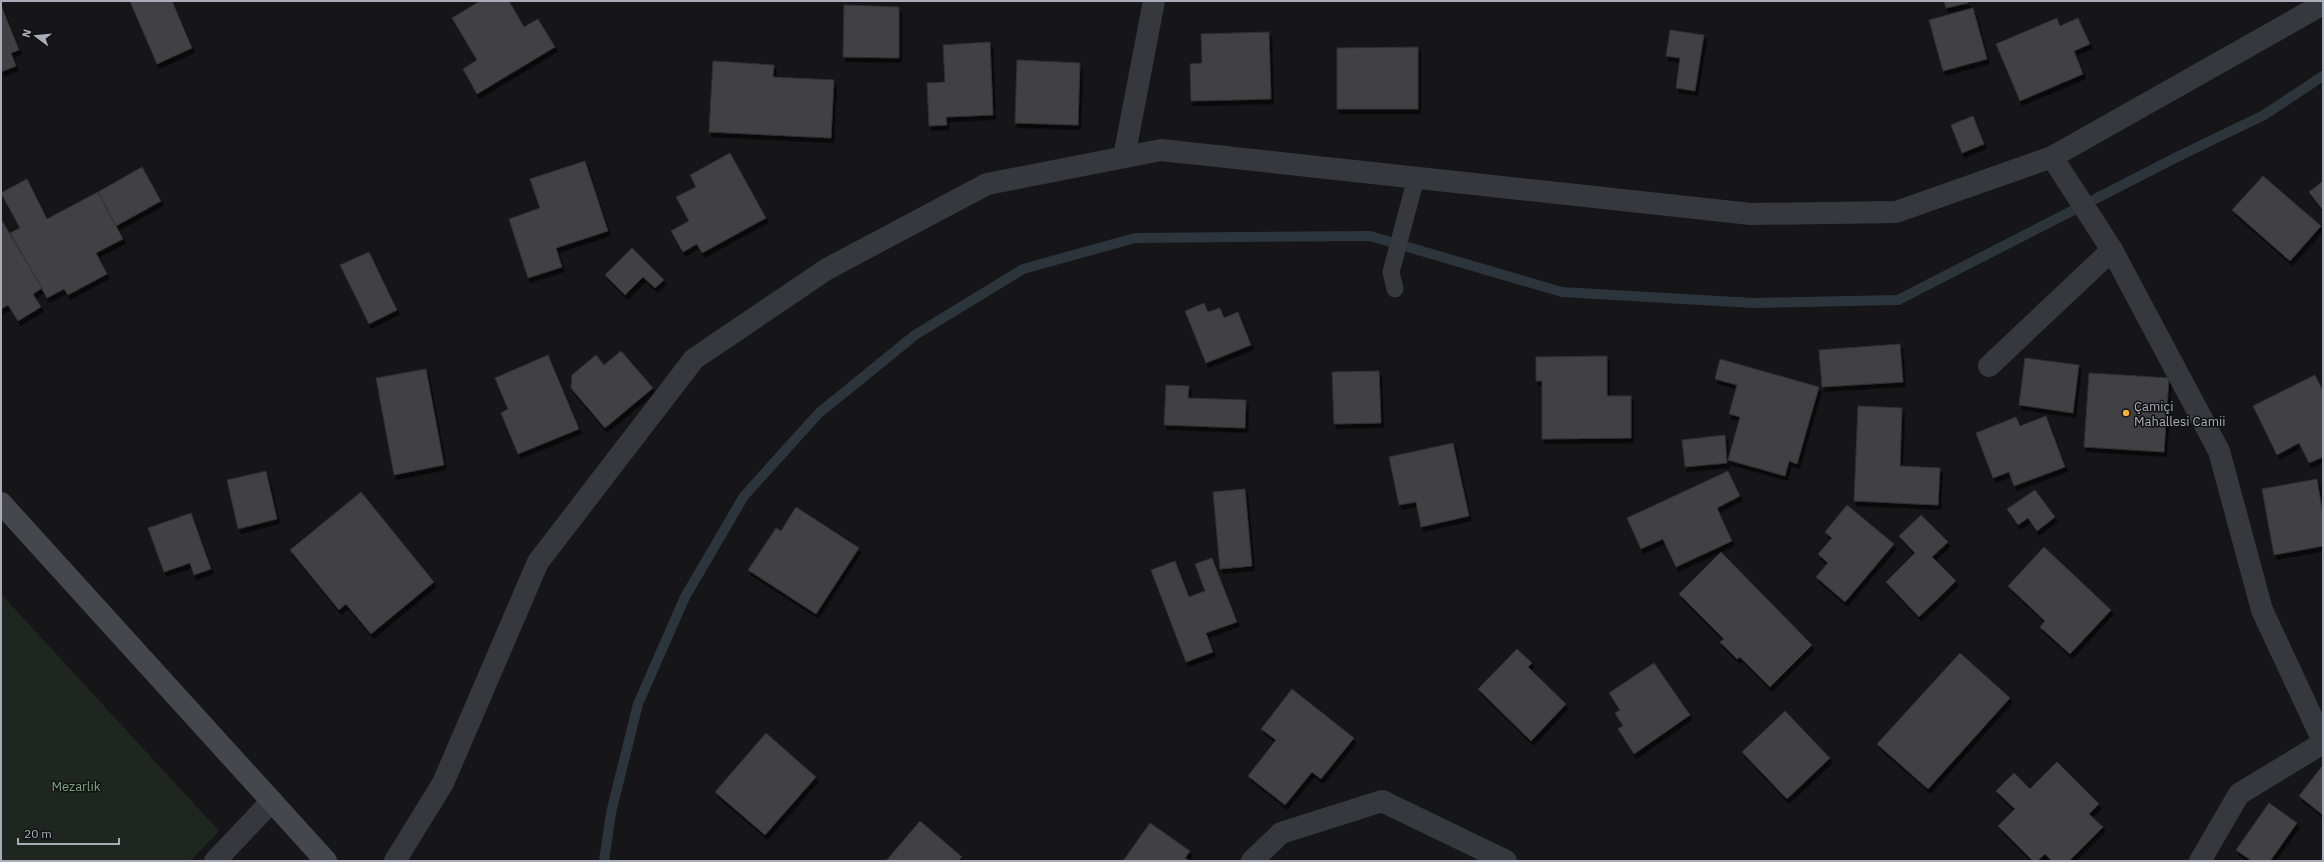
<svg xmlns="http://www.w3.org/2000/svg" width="2324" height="862" viewBox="0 0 2324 862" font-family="'IBM Plex Sans',sans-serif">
<defs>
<filter id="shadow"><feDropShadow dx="2.5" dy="4.5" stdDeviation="0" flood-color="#0009"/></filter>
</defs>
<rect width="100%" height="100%" fill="#161618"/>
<polygon fill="#1e261f" points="1,594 219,831 190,861 1,861"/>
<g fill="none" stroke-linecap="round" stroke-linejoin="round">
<polyline stroke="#2c353c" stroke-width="10" points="604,861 611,813 638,704 685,597 744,496 819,413 915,335 1023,269 1135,238 1370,236 1562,292 1753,303 1898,300 2177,157 2264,115 2323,76"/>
</g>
<g fill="#404145" stroke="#303034" filter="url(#shadow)">
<polygon points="130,1 172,1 192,48 157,64"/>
<polygon points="480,1 509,1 524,27 538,19 555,47 477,94 463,69 477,60 452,18"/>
<polygon points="1944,1 1968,1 1968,3 1946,8"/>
<polygon points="1,5 19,50 11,53 16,66 1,72"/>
<polygon points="844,5 899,7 899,58 843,57"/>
<polygon points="1973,8 1987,59 1943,71 1929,20"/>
<polygon points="2057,18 2060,26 2078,18 2090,44 2074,51 2083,74 2020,101 1996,44"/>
<polygon points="1670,30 1704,35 1695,91 1676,88 1680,58 1666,56"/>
<polygon points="1269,32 1271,99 1191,101 1190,64 1202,63 1201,34"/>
<polygon points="990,42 993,115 946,117 947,125 929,126 927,83 945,82 943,45"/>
<polygon points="1418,47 1418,109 1337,109 1337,48"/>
<polygon points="1017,60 1080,63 1078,125 1015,123"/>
<polygon points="713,61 774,65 773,77 834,80 831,138 709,132"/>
<polygon points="1973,116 1984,144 1962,153 1951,125"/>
<polygon points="730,153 766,218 702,253 697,244 683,252 671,231 689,221 676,197 696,187 690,175"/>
<polygon points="585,161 608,231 556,248 562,267 528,278 509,219 540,208 530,179"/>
<polygon points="142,167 161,201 116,226 98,192"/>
<polygon points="2263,176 2321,226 2290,261 2232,210"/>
<polygon points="27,179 47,219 98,192 123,239 96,253 107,274 68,295 64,289 47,298 10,233 20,228 1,193"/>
<polygon points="2323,181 2323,210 2309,192"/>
<polygon points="1,219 42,288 33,294 41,307 18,321 8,305 1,309"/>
<polygon points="632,248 664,280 655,288 643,277 625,295 605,275"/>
<polygon points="369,252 397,310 369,324 340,265"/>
<polygon points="1204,303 1208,312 1220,308 1224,318 1238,312 1251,345 1206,363 1185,311"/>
<polygon points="1900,344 1903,382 1822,387 1819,350"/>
<polygon points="621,351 653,388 605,428 571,388 572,375 596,355 604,365"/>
<polygon points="548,355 579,429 518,454 501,413 508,409 495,378"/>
<polygon points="1607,356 1607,396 1631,396 1631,438 1542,439 1542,381 1536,381 1536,357"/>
<polygon points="2025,358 2079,365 2073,413 2019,405"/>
<polygon points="1720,359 1819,387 1797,464 1789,461 1785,476 1728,460 1740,417 1729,414 1737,385 1715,379"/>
<polygon points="426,369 444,465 394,475 376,378"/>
<polygon points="1379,371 1381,423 1334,424 1332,372"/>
<polygon points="2089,373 2169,378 2164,452 2084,447"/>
<polygon points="2315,375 2323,391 2323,457 2309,463 2299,443 2277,455 2253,406"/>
<polygon points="1166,385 1189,386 1188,398 1246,400 1245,428 1164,425"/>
<polygon points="1858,406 1902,408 1900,466 1940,468 1938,505 1854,501"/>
<polygon points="2046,416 2065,467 2014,486 2009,472 1993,478 1976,433 2016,417 2020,426"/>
<polygon points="1725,435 1727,463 1685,467 1682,440"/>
<polygon points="1453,443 1469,516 1421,527 1416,502 1399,505 1389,457"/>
<polygon points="266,471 277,519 238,529 227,480"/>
<polygon points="1728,471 1740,496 1717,508 1732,541 1676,567 1663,539 1641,549 1627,518"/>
<polygon points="2317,479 2323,516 2323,546 2274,555 2262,489"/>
<polygon points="1245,489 1252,566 1220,569 1213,492"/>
<polygon points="2035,490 2055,517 2037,531 2028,518 2018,525 2007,509"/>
<polygon points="361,492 434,582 371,634 346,604 339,610 290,550"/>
<polygon points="1847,505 1894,544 1845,602 1816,577 1828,563 1818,554 1832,538 1825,532"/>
<polygon points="796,507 859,548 816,614 748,570 776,528 781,531"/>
<polygon points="191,513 211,569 194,575 190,563 164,572 148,528"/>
<polygon points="1921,515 1948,542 1932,557 1956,581 1919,617 1886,582 1915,553 1899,536"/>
<polygon points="2044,547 2111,610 2070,654 2040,627 2045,621 2008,586"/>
<polygon points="1721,552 1812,645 1770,687 1740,657 1737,659 1720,642 1724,639 1679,594"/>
<polygon points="1212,558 1237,622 1206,633 1213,652 1186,662 1151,570 1175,561 1189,597 1205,591 1195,564"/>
<polygon points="1517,649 1532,663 1528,667 1566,704 1531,741 1478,689"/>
<polygon points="1960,653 2010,698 1928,789 1877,744"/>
<polygon points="1654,663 1690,715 1634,754 1618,729 1623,726 1615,713 1620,710 1609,693"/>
<polygon points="1292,689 1354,738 1321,779 1312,772 1285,805 1248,776 1276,740 1261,729"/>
<polygon points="1785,711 1830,758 1787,799 1742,752"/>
<polygon points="766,733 816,777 765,835 715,792"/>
<polygon points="2057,762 2099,804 2089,814 2103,827 2069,861 2052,861 2045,854 2037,861 2033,861 1998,826 2015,809 1996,791 2014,773 2030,789"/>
<polygon points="2323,765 2323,815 2299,796"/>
<polygon points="2269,803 2297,823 2270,861 2252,861 2236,850"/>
<polygon points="920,821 962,857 958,861 886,861"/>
<polygon points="1150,823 1190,851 1185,858 1190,861 1123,861"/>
</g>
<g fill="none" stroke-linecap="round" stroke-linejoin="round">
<polyline stroke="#37383d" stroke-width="17" points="1395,289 1391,272 1416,178"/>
<g stroke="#37383d" stroke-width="22">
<polyline points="1124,157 1154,1"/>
<polyline points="2052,157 2112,250 2219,451 2262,610 2323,741"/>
<polyline points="1989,366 2112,250"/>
<polyline points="215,861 272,801"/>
<polyline points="395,861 443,783 538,562 694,359 827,269 987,184 1161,150 1751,214 1896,212 2052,157 2323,4"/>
<polyline points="1252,861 1281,833 1382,801 1506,861"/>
<polyline points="2200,861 2239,794 2323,743"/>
</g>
<polyline stroke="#45474d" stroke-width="22" points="1,503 326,861"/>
</g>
<circle fill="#f2b134" stroke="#111113" stroke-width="1.5" cx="2126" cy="413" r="4"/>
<g text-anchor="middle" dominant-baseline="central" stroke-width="3" stroke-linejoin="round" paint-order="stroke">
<g font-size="13" fill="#a8adb8" stroke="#111113" text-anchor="start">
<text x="2134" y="406">Çamiçi<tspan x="2134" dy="15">Mahallesi Camii</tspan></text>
</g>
<g font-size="13" fill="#7fa381" stroke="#111113">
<text x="76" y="786">Mezarlık</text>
</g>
</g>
<rect width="2324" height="862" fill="none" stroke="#a8adb8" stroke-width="4"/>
<g transform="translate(36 36) rotate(286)" stroke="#111113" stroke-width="3" paint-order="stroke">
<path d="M0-3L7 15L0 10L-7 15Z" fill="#a8adb8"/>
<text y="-6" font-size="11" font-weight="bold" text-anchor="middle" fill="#a8adb8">N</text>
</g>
<path d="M18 838v6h101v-6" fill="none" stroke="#a8adb8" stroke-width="2"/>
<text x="24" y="838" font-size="12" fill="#a8adb8" stroke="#111113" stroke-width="3" paint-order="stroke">20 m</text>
</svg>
